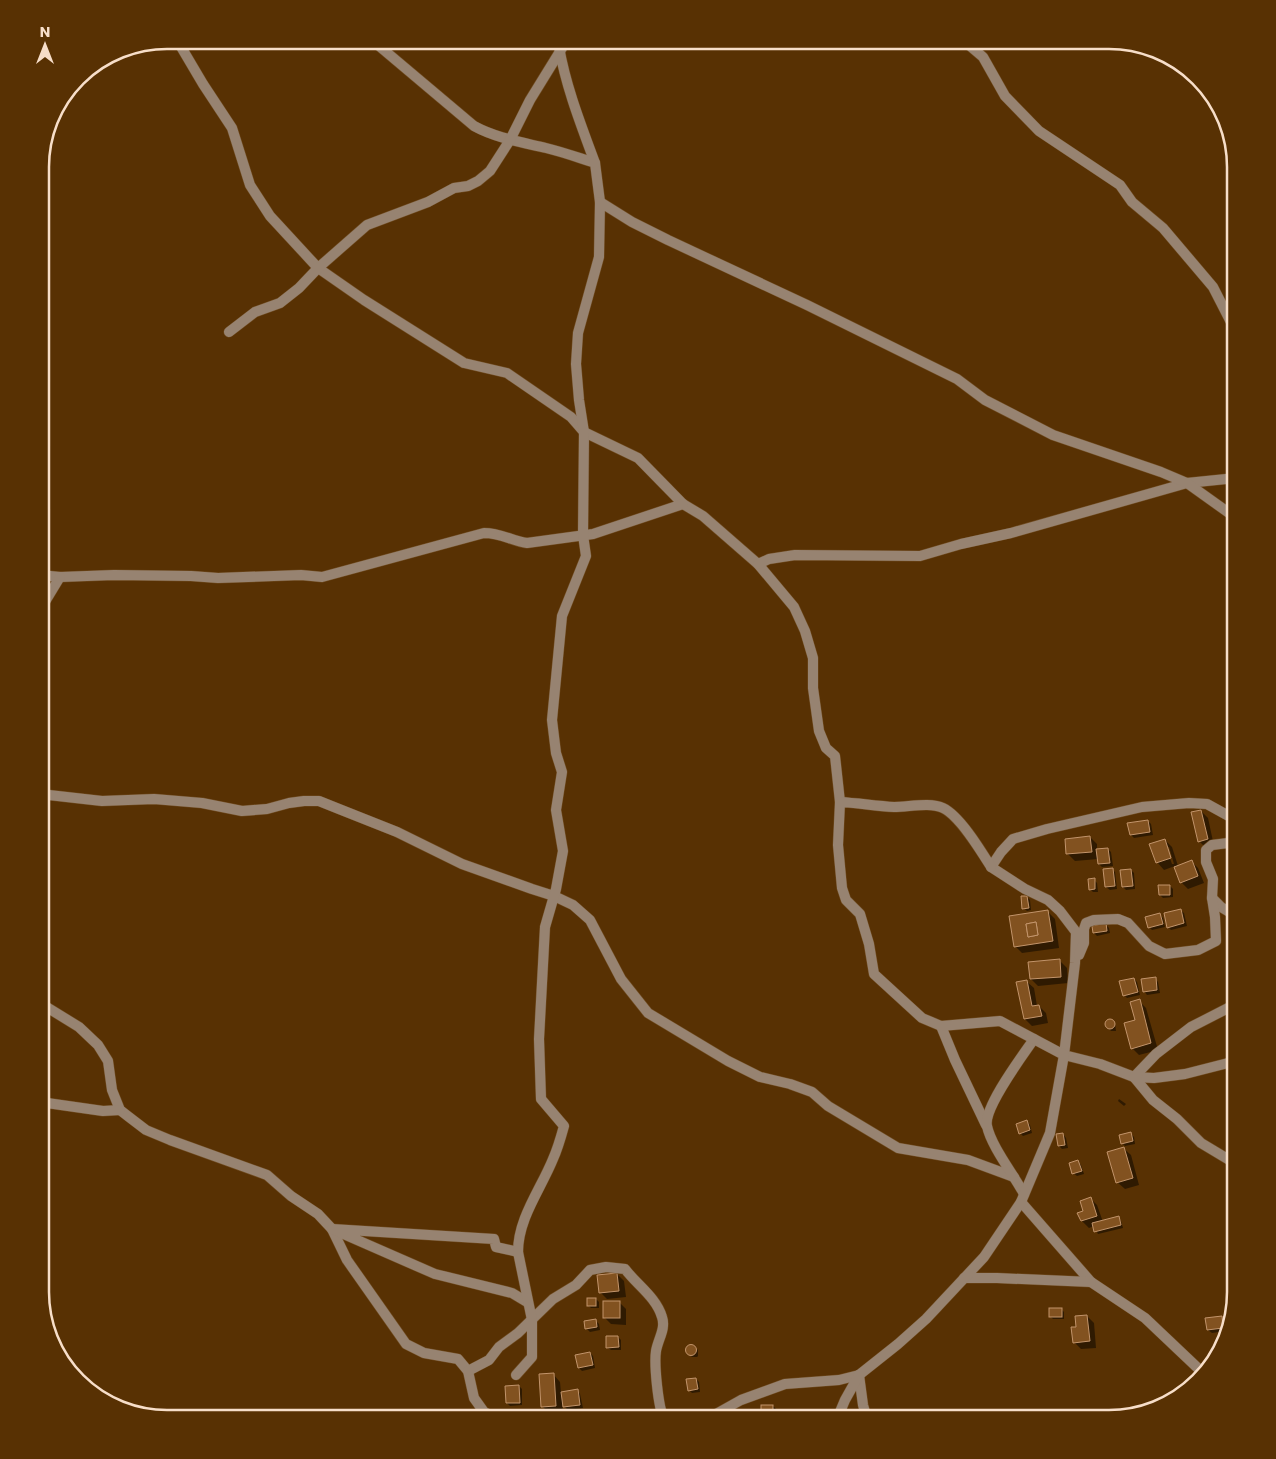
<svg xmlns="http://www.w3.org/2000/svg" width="1276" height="1459" viewBox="0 0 1276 1459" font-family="Poppins,sans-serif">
<rect width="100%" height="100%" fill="#583103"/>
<g fill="#0007" fill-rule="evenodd">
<polygon points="1201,811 1208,818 1214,846 1206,848 1199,841"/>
<polygon points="1148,821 1151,824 1153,835 1134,838 1131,835"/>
<polygon points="1090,837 1097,844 1097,851 1108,849 1111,852 1113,866 1102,867 1099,864 1098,859 1075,861 1068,854 1066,840"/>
<path d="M1165 840 1172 847 1178 866 1191 861 1198 868 1204 883 1188 889 1181 882 1175 866 1164 870 1157 862ZM1166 847H1169L1174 864H1172Z"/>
<polygon points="1112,869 1115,872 1117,889 1110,890 1106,887"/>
<polygon points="1131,870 1134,873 1135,889 1126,890 1123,887"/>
<polygon points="1094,880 1097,883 1098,892 1093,892 1090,889"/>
<polygon points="1170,886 1173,889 1173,897 1163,898 1160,895"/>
<polygon points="1027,897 1030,900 1031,910 1027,911 1024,908"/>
<polygon points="1180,910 1184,913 1187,926 1171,930 1168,927"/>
<polygon points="1048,912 1055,919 1059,948 1022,953 1015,946"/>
<polygon points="1160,915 1163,918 1165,927 1152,930 1149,927"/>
<polygon points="1105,924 1109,928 1110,933 1097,936 1094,933"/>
<polygon points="1060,961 1067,968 1068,983 1038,986 1031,979"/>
<polygon points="1155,978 1158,982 1160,993 1147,995 1144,991"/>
<polygon points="1134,979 1137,982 1140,995 1127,998 1124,995"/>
<polygon points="1026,981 1034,988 1037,1006 1039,1006 1046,1013 1048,1023 1032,1026 1025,1019"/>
<polygon points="1139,1001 1146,1008 1158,1050 1139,1055 1132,1048"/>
<polygon points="1107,1021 1112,1021 1115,1024 1116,1031 1111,1031 1108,1027"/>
<polygon points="1119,1099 1126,1104 1124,1106 1118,1101"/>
<polygon points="1027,1122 1030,1125 1032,1133 1023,1136 1020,1133"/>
<polygon points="1130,1133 1134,1137 1135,1144 1125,1146 1122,1143"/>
<polygon points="1063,1134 1066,1138 1068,1148 1062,1149 1059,1146 1057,1135"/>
<polygon points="1123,1148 1131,1155 1139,1185 1125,1189 1117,1182"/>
<polygon points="1078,1162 1081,1165 1084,1174 1077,1176 1073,1173"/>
<polygon points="1090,1198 1097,1205 1103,1222 1118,1218 1121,1221 1123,1228 1098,1234 1094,1226 1089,1228 1082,1221"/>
<polygon points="617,1274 624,1281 626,1297 607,1299 600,1292"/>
<polygon points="596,1299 599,1302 599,1308 591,1308 588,1305"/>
<polygon points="619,1302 626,1309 626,1325 611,1324 604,1317"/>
<polygon points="1061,1309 1064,1312 1064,1319 1053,1319 1050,1316"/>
<polygon points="1087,1316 1094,1323 1096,1348 1081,1349 1074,1342 1077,1328"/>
<polygon points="1221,1317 1224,1320 1226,1331 1212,1333 1208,1330"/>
<polygon points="596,1321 599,1324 600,1330 590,1332 586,1328"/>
<polygon points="618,1337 621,1340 621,1350 611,1350 607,1347"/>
<polygon points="689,1346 694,1347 698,1350 698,1356 697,1357 692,1357 688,1353 687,1348"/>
<polygon points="590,1353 593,1356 595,1368 582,1371 579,1368 576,1356"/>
<polygon points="553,1374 560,1382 561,1393 577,1390 580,1394 583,1408 568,1410 562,1404 563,1412 550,1414 543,1407"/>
<polygon points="696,1379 699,1382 700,1392 692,1393 689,1390"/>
<polygon points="519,1386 522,1389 522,1405 510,1406 507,1403"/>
<polygon points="773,1406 776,1409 776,1415 765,1415 762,1412"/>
</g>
<g fill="#825220" stroke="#c2946b" fill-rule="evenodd">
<polygon points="1201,810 1208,839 1198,842 1191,812"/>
<polygon points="1148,820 1150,832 1130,835 1127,823"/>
<polygon points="1090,836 1092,852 1066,854 1065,839"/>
<polygon points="1165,839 1171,858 1156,863 1149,844"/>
<polygon points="1108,848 1110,863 1098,864 1096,849"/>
<polygon points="1192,860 1198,876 1180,883 1174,867"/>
<polygon points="1113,868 1115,886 1105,887 1103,869"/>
<polygon points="1131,869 1133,886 1122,887 1120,870"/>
<polygon points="1095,878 1095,889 1089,890 1088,879"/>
<polygon points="1158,885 1170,885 1170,895 1159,895"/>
<polygon points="1021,896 1027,896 1029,908 1022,909"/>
<polygon points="1181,909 1184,923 1167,928 1164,913"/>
<path d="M1048 910 1053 941 1014 947 1009 916ZM1036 922 1038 935 1028 937 1026 924Z"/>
<polygon points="1160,913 1163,924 1148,928 1145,917"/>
<polygon points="1036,922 1038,935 1028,937 1026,924"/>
<polygon points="1106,923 1107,931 1093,933 1092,926"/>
<polygon points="1060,959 1061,977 1030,979 1028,962"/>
<polygon points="1156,977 1157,990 1143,992 1141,979"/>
<polygon points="1134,978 1138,992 1123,996 1119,981"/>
<polygon points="1027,980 1032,1006 1039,1005 1042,1016 1024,1019 1016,982"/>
<polygon points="1140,999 1151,1043 1131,1049 1124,1023 1135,1020 1130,1002"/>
<circle cx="1110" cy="1024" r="5"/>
<polygon points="1027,1120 1030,1130 1019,1134 1016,1124"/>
<polygon points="1131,1132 1133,1141 1121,1144 1119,1135"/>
<polygon points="1063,1133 1065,1145 1058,1146 1056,1134"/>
<polygon points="1124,1147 1133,1178 1116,1183 1107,1152"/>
<polygon points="1078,1160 1082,1171 1072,1174 1069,1163"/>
<polygon points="1091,1197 1097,1216 1081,1221 1077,1213 1083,1211 1080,1201"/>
<polygon points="1119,1216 1121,1225 1094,1232 1092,1223"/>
<polygon points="617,1273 619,1291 599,1293 597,1275"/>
<rect x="587" y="1298" width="9" height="8"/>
<rect x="603" y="1301" width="17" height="17"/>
<rect x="1049" y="1308" width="13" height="9"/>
<polygon points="1087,1315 1090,1341 1073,1343 1071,1327 1076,1327 1075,1316"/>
<polygon points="1222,1316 1223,1328 1207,1330 1205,1318"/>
<polygon points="596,1319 597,1327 585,1329 584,1321"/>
<polygon points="606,1336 618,1336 619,1347 606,1348"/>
<circle cx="691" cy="1350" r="5.5"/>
<polygon points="590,1352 593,1365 578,1368 575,1355"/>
<polygon points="554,1373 556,1406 541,1407 539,1374"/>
<polygon points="696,1378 698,1389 688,1391 686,1379"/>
<polygon points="519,1385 520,1403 506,1403 505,1386"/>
<polygon points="578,1389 580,1405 563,1407 561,1392"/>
<rect x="761" y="1405" width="12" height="8"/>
</g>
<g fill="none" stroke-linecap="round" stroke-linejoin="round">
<defs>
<g id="street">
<polyline points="177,40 203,84 232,128 250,185 270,216 318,268 364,300 464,363 507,373 571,417 584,432 638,458 683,504 703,516 758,564 794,607 805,631 813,658 813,688 819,731 826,748 835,756 840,802"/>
<path d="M372 40 474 126C496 138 521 142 546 148 563 152 579 158 595 163L600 202"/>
<polyline points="963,40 983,57 1005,96 1039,131 1120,185 1132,202 1163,228 1213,287 1236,332"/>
<path d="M559 47C566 87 581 125 595 163"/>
<polyline points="229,332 255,312 280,303 299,288 318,268 367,225 428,202 454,188 468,186 478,181 490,171 510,140 530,100 567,40"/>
<polyline points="758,564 769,559 795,555 920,556 961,544 1011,533 1187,483 1236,478"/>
<path d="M40 575 60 577 114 575 191 576 218 578 301 575 322 577 484 533C501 533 512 541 527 543L593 534 683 504"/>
<polyline points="40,610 60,577"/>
<polyline points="40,794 102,801 154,799 202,803 242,811 267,809 289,803 304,801 319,801 339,809 397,832 462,864 532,889 554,896 573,905 590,920 621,979 648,1013 728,1061 760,1077 790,1084 812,1092 828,1106 898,1148 968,1160 1014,1177"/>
<polyline points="1236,820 1207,804 1189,803 1142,807 1047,829 1013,839 1001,852 991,867 1025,889 1048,900 1060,911 1076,932 1075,963 1064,1055 1100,1064 1134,1077 1154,1078 1185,1074 1236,1061"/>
<polyline points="1212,898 1221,907 1236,916"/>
<polyline points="1079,955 1084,943 1084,929 1086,923 1094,920 1118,919 1128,923 1149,946 1165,954 1198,950 1216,941 1215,917 1212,898 1213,879 1206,862 1206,850 1212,845 1236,842"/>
<polyline points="40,1003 79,1027 98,1045 108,1061 112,1090 120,1110 129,1117 146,1130 170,1140 267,1175 291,1196 318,1214 332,1229 347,1260 406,1344 424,1353 458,1359 468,1371 474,1398 484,1412 498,1419"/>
<polyline points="1236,1004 1191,1027 1156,1054 1134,1077 1153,1100 1177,1119 1201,1143 1236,1164"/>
<polyline points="941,1026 955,1060 986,1125"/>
<polyline points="40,1102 103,1111 120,1110"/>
<path d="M1024 1194C1014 1175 991 1146 987 1126 983 1108 1023 1055 1034 1039"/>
<polyline points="1021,1202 1091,1282 1145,1318 1203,1373"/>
<polyline points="518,1252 496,1247 494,1239 332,1229 435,1274 512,1293 527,1302"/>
<polyline points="964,1278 997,1278 1091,1282"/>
<path d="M468 1371 489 1360 499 1347 518 1333 553 1299 576 1285 590 1270 606 1267 625 1269C637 1285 656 1297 662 1317 666 1329 658 1339 656 1351 654 1364 658 1407 664 1419"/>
<path d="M516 1375 532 1357V1320L518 1252C518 1218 541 1189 553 1159 558 1148 561 1137 564 1126L541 1099 539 1039 545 927 556 889 563 851 556 810 562 772 556 753 552 720 562 616 586 556 583 535 584 432 579 400 576 364 578 333 599 257 600 202 632 222 668 240 807 305 957 379 985 400 1053 435 1161 472 1187 483 1236 518"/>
<polyline points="859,1375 863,1405 867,1419"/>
<polyline points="707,1419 741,1400 785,1384 839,1380 859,1375"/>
<path d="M837 1419 845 1400 859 1375 898 1344 926 1319 984 1257 1021 1202 1050 1133 1064 1055 1000 1021 941 1026 922 1018 874 974 869 944 860 914 846 900 842 888 838 845 840 802C858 803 876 806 894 807 909 807 930 802 943 808 960 816 981 851 991 867"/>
</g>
</defs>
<use href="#street" stroke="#714d23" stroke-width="11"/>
<use href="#street" stroke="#978371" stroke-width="10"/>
</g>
<path d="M0 0H1276V1459H0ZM167 49H1109A118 118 0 0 1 1227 167V1292A118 118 0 0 1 1109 1410H167A118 118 0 0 1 49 1292V167A118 118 0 0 1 167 49Z" fill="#583103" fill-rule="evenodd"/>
<path fill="none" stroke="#f7dec9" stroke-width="2.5" d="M167 49H1109A118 118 0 0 1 1227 167V1292A118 118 0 0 1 1109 1410H167A118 118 0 0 1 49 1292V167A118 118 0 0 1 167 49Z"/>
<g transform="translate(45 45)" stroke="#583103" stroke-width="4" paint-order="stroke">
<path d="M0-4L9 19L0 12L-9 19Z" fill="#f7dec9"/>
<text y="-8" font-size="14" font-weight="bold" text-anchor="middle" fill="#f7dec9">N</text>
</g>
</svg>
